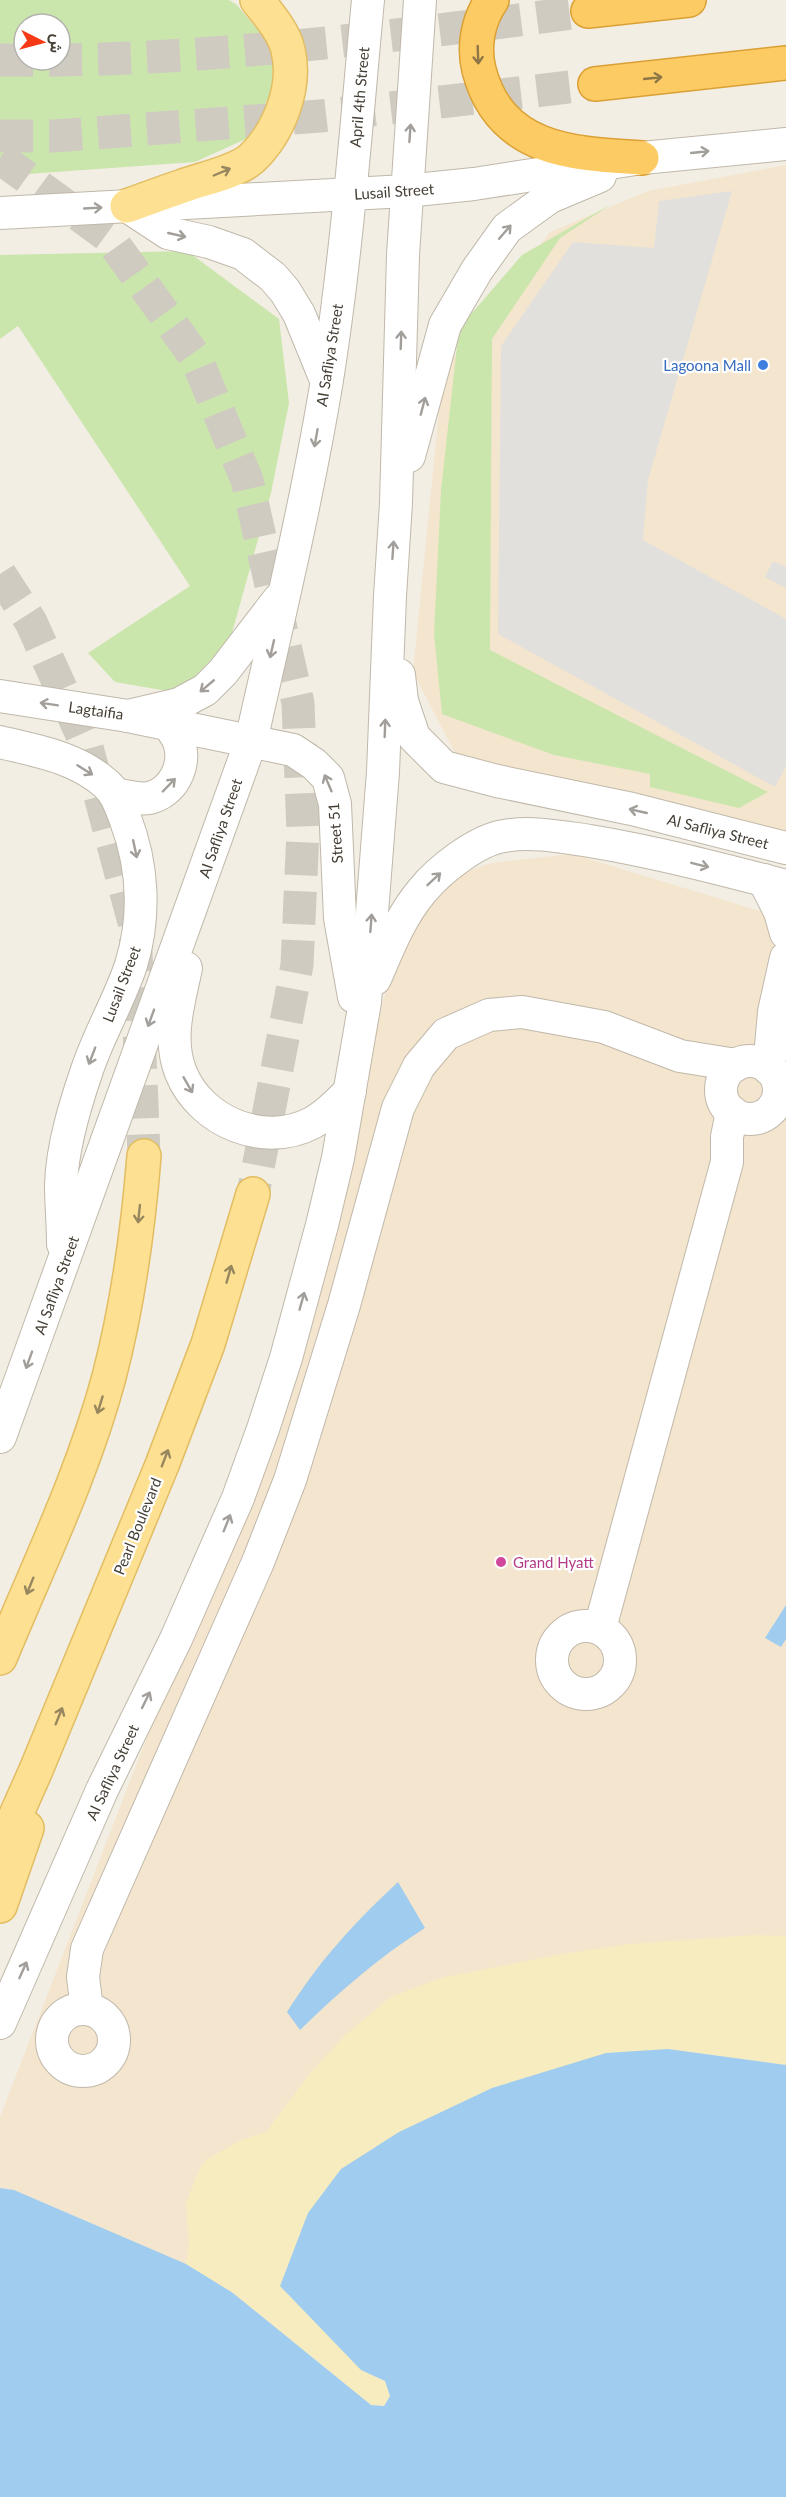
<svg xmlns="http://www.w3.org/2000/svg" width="786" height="2497" viewBox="0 0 786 2497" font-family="Lato,Vazirmatn,sans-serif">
<rect width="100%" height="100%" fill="#f2eee4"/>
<g fill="#f4e5ce">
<polygon points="786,165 786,837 456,755 413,672 443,371 550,232 648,191"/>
<polygon points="572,854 786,919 786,2065 668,2049 361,2370 385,2381 371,2405 233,2293 14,2190 0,2188 0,2117 185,1639 342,1191 383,1000 400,956 430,901 453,877 491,863"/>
</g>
<g fill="#cbe6ac" fill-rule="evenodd">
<path d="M0 0H229L237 5 261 34 273 65 271 93 246 139 195 162 0 176ZM24 24H60V60H24Z"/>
<polygon points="613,203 560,238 492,339 490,650 768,792 739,808 650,787 650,774 554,755 442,714 434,634 441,490 459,328 522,255"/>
<polygon points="187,251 279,319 289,403 271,493 230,640 179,693 115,682 88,653 190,586 18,326 0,339 0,255"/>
</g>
<polygon fill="#f7ecbf" points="755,1935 786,1936 786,2065 668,2049 361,2370 385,2381 390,2396 384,2406 371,2405 233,2293 186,2264 189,2244 186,2203 199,2170 206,2160 239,2141 266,2132 311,2072 345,2035 391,1997 440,1978 562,1954 630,1944"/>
<g fill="#e2e0dc">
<polygon points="732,191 648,480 643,540 786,619 786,766 775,787 498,634 501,346 573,242 654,248 659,201"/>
<polygon points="773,561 786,567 786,588 765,577"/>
</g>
<g fill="#a0cdef">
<polygon points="786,1605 786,1639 781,1647 765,1638"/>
<path d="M398 1882 425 1928C379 1957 339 1992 300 2030L287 2012C320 1960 354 1923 398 1882Z"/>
<polygon points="668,2049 786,2065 786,2497 0,2497 0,2188 14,2190 186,2264 233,2293 371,2405 384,2406 390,2396 385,2381 361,2370 280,2286 308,2213 341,2169 399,2132 492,2088 606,2053"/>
</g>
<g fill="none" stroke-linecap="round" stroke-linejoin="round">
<g stroke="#cfcbc1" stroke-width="33" stroke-dasharray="33 16" stroke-linecap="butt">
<polyline points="0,158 109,237 196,358 247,480 298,703 303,831 297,965 253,1194"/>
<polyline points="0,574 31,622 86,744 135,926 144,1156"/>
</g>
<g stroke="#cfcbc1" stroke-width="33" stroke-dasharray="33 16" stroke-linecap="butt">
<path d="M0 60C197 63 393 36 588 11"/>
<polyline points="0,136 54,136 320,116 595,84"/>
</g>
<defs>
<g id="minor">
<polyline points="127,206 168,233 209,242 243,254 273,277 285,291 299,314 326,380"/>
<polyline points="0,213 406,191 474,184 642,158 786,144"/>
<polyline points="409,456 445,325 477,270 507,228 550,197 600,176"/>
<polyline points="399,675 402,701 414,737 444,767 497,781 632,809 786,848"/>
<polyline points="0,696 128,716 179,704 205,690 223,672 279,599"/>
<polyline points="128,716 293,750 314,764 328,778 335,804 340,918 354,997"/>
<path d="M0 742C37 751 75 757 105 783 116 792 120 805 125 818 143 865 146 916 131 965 119 1001 99 1034 87 1070 75 1105 62 1147 61 1185 61 1204 63 1224 63 1244"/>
<path d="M115 794C126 796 138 800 149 798 173 793 187 765 179 742 177 736 172 730 169 725"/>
<polyline points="764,880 780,912 786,933"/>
<path d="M186 968C179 1002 167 1039 181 1073 201 1122 264 1148 312 1123 327 1115 338 1103 350 1091"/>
<path d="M375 979C388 949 400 917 422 891 439 870 477 840 504 836 533 831 562 837 590 841 656 852 721 869 786 886"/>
<circle cx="750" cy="1090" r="29"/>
<polyline points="769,1069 774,1012 786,958"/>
<path d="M0 1437 251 741C278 621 307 501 327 380 347 254 356 127 368 0"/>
<circle cx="586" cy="1660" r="34"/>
<polyline points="600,1628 727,1162 727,1137 732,1112"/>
<polyline points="87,2009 83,1977 87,1949 258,1562 290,1480 344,1305 398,1108 419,1066 446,1034 489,1015 522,1012 604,1027 680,1056 736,1065"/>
<circle cx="83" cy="2040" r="31"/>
<polyline points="0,2023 102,1790 176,1639 238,1498 263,1429 286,1358 322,1225 338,1158 365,1002 383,772 390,596 396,503 403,255 420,0"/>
</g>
<g id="major">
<path d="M127 206C146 199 165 192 183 186 202 179 236 172 251 159 279 133 297 87 288 50 284 32 268 14 257 0"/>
<path d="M0 1658C38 1566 83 1474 109 1377 128 1304 138 1231 144 1156"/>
<polyline points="0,1851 36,1770 162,1465 208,1344 253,1194"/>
<polyline points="0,1906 27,1828"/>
</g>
<g id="highway">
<path d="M492 0C478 20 473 46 479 70 500 151 572 154 642 158"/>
<polyline points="588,11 689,0"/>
<polyline points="595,84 786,63"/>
</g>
</defs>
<use href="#minor" stroke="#c0b8aa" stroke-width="34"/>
<use href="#major" stroke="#e2bd62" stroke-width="36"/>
<use href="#highway" stroke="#dba034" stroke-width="36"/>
<use href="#minor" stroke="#fff" stroke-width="32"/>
<use href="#major" stroke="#fde092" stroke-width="33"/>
<use href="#highway" stroke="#fccb64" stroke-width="33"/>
</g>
<defs><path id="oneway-shaft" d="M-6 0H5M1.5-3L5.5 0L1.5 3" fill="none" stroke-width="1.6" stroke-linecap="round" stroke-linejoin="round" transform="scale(1.5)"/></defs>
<g stroke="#8e7647">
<use href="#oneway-shaft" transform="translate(478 55) rotate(88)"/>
<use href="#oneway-shaft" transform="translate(653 78) rotate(-6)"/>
</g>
<g stroke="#a29e9a">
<use href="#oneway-shaft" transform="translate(410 133) rotate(-86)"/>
<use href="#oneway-shaft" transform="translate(700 152) rotate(-6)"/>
<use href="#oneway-shaft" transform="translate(93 208) rotate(-3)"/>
<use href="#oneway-shaft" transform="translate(505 232) rotate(-49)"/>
<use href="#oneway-shaft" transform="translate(177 235) rotate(13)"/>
<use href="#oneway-shaft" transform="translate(401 340) rotate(-88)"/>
<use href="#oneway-shaft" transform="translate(423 406) rotate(-75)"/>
<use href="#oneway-shaft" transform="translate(316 438) rotate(100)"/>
<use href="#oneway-shaft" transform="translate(393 550) rotate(-86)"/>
<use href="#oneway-shaft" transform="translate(272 649) rotate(103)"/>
<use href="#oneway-shaft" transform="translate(207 686) rotate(140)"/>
<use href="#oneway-shaft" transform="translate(49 704) rotate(-171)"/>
<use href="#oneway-shaft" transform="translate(385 728) rotate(-88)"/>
<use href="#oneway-shaft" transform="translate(85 770) rotate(32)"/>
<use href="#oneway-shaft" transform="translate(328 783) rotate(-113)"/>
<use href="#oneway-shaft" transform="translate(169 785) rotate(-46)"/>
<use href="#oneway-shaft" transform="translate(638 811) rotate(-167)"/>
<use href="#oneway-shaft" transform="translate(135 849) rotate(78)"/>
<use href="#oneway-shaft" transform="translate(700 865) rotate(14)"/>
<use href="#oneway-shaft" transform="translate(434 879) rotate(-43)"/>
<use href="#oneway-shaft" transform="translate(371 923) rotate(-86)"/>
<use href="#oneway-shaft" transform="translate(151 1018) rotate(110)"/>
<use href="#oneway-shaft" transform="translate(92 1056) rotate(111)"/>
<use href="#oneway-shaft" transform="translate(188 1085) rotate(60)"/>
<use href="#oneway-shaft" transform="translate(302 1301) rotate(-74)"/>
<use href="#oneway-shaft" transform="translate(29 1360) rotate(110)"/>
<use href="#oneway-shaft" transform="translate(227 1523) rotate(-68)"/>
<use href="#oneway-shaft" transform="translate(146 1700) rotate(-64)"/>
<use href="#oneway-shaft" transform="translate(23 1970) rotate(-66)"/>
</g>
<g stroke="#97875e">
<use href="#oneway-shaft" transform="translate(222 172) rotate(-23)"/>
<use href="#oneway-shaft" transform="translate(139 1214) rotate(96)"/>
<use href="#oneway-shaft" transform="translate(229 1274) rotate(-74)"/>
<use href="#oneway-shaft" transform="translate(100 1405) rotate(107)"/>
<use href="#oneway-shaft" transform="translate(165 1458) rotate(-69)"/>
<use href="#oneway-shaft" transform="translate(30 1586) rotate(112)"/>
<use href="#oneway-shaft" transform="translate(59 1716) rotate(-68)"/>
</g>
<circle fill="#3f7fe0" stroke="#fff" stroke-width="2" cx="763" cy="365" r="6"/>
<circle fill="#d1479c" stroke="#fff" stroke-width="2" cx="501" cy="1562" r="6"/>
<g text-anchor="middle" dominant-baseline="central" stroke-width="4.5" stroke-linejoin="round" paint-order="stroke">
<g font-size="15" fill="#443e34" stroke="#fff">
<text transform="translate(359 97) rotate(-85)">April 4th Street</text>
<text transform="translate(394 191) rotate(-4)">Lusail Street</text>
<text transform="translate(329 355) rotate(-81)">Al Safliya Street</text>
<text transform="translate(96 710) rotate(8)">Lagtaifia</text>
<text transform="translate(220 828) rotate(-71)">Al Safliya Street</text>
<text transform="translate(718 831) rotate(14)">Al Safliya Street</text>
<text transform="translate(335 833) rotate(-94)">Street 51</text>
<text transform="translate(121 984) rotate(-69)">Lusail Street</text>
<text transform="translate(56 1285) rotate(-70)">Al Safliya Street</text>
<text transform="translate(137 1526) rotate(-68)">Pearl Boulevard</text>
<text transform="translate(112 1772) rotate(-65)">Al Safliya Street</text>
</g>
<g font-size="15" fill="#366cbe" stroke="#fff" text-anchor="end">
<text x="751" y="365">Lagoona Mall</text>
</g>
<g font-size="15" fill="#b23c85" stroke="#fff" text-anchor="start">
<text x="513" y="1562">Grand Hyatt</text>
</g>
</g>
<g transform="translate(42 42) rotate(96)"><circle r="28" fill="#ffffff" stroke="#b4b2ae" stroke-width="1.5"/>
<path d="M0-4.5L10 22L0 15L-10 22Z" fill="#f73a15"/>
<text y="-9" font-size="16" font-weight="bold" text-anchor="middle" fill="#443e34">ش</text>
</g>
</svg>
